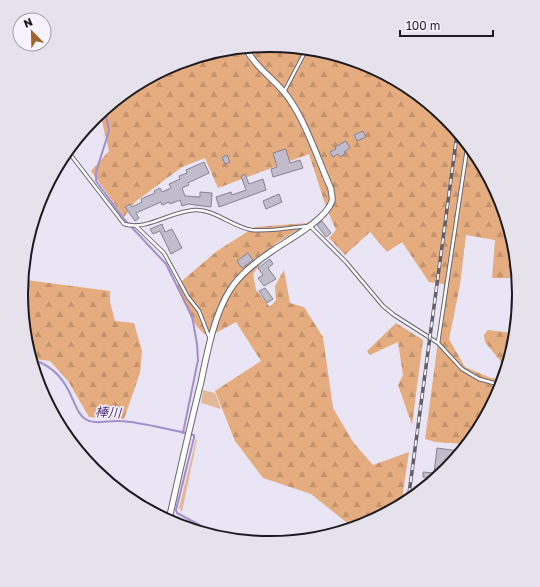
<svg xmlns="http://www.w3.org/2000/svg" width="540" height="587" viewBox="0 0 540 587" font-family="'Golos Text','Noto Sans JP',sans-serif">
<defs>
<pattern id="forest-firs" width="22" height="20" patternUnits="userSpaceOnUse"><rect width="22" height="20" fill="#e5ac7f"/><path d="M5 1l3.5 6h-7zM16 11l3.5 6h-7z" fill="#c4936d"/></pattern>
</defs>
<rect width="100%" height="100%" fill="#e9e5f5"/>
<g fill="#e3b999">
<polygon points="203,390 215,393 221,409 201,403"/>
<polygon points="196,439 197,440 182,512 179,508"/>
</g>
<g fill="url(#forest-firs)">
<polygon points="270,45 365,64 446,118 500,198 516,278 492,278 495,240 466,235 460,285 449,339 465,367 491,378 502,379 500,389 463,444 436,442 425,439 436,357 444,284 429,282 402,242 387,252 370,232 345,255 329,238 336,230 326,207 309,154 218,188 205,158 182,167 135,202 124,217 91,171 109,151 100,113 175,63"/>
<polygon points="308,223 275,244 253,274 256,290 270,307 276,300 275,286 284,270 290,303 304,307 323,337 333,408 353,442 373,465 409,452 402,499 365,524 354,526 346,522 311,494 263,478 235,441 215,391 261,361 236,322 214,334 204,334 193,322 176,286 217,251 255,227"/>
<polygon points="24,276 26,280 110,291 110,302 115,321 134,323 142,351 140,373 124,419 89,417 68,381 50,361 34,359 21,293"/>
<polygon points="396,323 423,340 412,425 398,385 403,375 398,342 370,355 367,351"/>
<polygon points="488,330 511,333 505,362 501,362 485,342 484,335"/>
<polygon points="177,516 201,529 176,524"/>
</g>
<g fill="none" stroke-linecap="round" stroke-linejoin="round">
<g stroke="#a28fcb" stroke-width="2">
<polyline points="105,110 109,131 96,172 96,181 124,219 166,264 192,316 197,344 198,360 183,433"/>
<path d="M34 360C55 367 65 381 73 400 76 406 78 414 84 418 94 426 108 420 120 421 142 422 164 429 186 433"/>
<polyline points="191,435 194,435 194,438 176,510 177,513 209,530"/>
</g>
</g>
<g fill="#c0bccb" stroke="#868290">
<polygon points="363,131 366,137 357,141 354,135"/>
<polygon points="346,141 350,148 344,152 346,153 340,157 338,154 333,157 330,152 336,149 335,147"/>
<polygon points="286,149 290,163 300,160 303,168 273,177 271,169 277,167 273,153"/>
<polygon points="227,155 230,162 225,164 222,157"/>
<polygon points="204,162 209,173 188,183 189,185 182,188 185,196 200,197 200,192 212,193 211,207 188,204 182,206 180,200 170,204 169,202 162,205 161,202 136,213 139,218 135,221 125,207 130,204 132,207 142,202 141,199 155,193 154,191 160,188 162,192 171,188 169,184 180,179 179,176 187,173 186,170"/>
<polygon points="245,174 249,184 263,179 266,190 219,207 216,197 231,192 232,195 246,190 241,176"/>
<polygon points="279,194 282,202 266,209 263,201"/>
<polygon points="322,221 331,233 326,237 317,225"/>
<polygon points="162,224 165,232 172,229 182,248 171,254 160,231 153,234 150,229"/>
<polygon points="248,253 253,260 242,268 237,261"/>
<polygon points="270,259 273,264 268,268 276,279 264,286 258,278 263,275 258,268"/>
<polygon points="265,288 273,299 267,303 259,291"/>
<polygon points="437,448 459,451 446,470 433,478 423,477 423,472 434,473"/>
</g>
<g fill="none" stroke-linecap="round" stroke-linejoin="round">
<defs>
<g id="service">
<polyline points="284,92 305,52"/>
<path d="M70 154 124 224C148 231 170 211 195 210 215 209 232 227 252 230 271 232 291 227 310 226L346 262 383 306 394 315 438 343 462 369 479 379 501 385"/>
<polyline points="136,226 164,253 188,297 199,311 210,339"/>
<polyline points="438,343 467,149"/>
</g>
<path id="minor" d="M169 520 170 515C180 470 190 426 201 382 207 353 214 315 230 290 240 274 256 262 272 251 288 240 326 220 332 201 333 198 331 193 331 189 319 162 307 125 290 100 278 81 257 70 246 49"/>
</defs>
<use href="#service" stroke="#696573" stroke-width="4.5"/>
<use href="#minor" stroke="#696573" stroke-width="7"/>
<use href="#service" stroke="#fff" stroke-width="2.5"/>
<use href="#minor" stroke="#fff" stroke-width="5"/>
<defs>
<polyline id="rail" points="409,494 457,134"/>
</defs>
<use href="#rail" stroke="#625f68" stroke-width="3.5"/>
<use href="#rail" stroke="#f6f3fd" stroke-width="2" stroke-dasharray="6" stroke-linecap="butt"/>
</g>
<g text-anchor="middle" dominant-baseline="central" stroke-width="3" stroke-linejoin="round" paint-order="stroke">
<g font-size="13" font-style="italic" fill="#4d317a" stroke="#f6f3fd">
<text transform="translate(108 412) rotate(3)">棒川</text>
</g>
</g>
<path d="M0 0H540V587H0ZM28 294a242 242 0 1 1 484 0a242 242 0 1 1-484 0Z" fill="#e5e2eb" fill-rule="evenodd"/>
<path fill="none" stroke="#1d1b21" stroke-width="2" d="M28 294a242 242 0 1 1 484 0a242 242 0 1 1-484 0Z"/>
<g transform="translate(32 32) rotate(337)"><circle r="19" fill="#f6f3fd" stroke="#9f9da5"/>
<path d="M0-3L7 15L0 10L-7 15Z" fill="#a1622a"/>
<text y="-6" font-size="11" font-weight="bold" text-anchor="middle" fill="#1d1b21">N</text>
</g>
<path d="M400 30v6h93v-6" fill="none" stroke="#1d1b21" stroke-width="2"/>
<text x="406" y="30" font-size="12" fill="#1d1b21" stroke="#f6f3fd" stroke-width="3" paint-order="stroke">100 m</text>
</svg>
